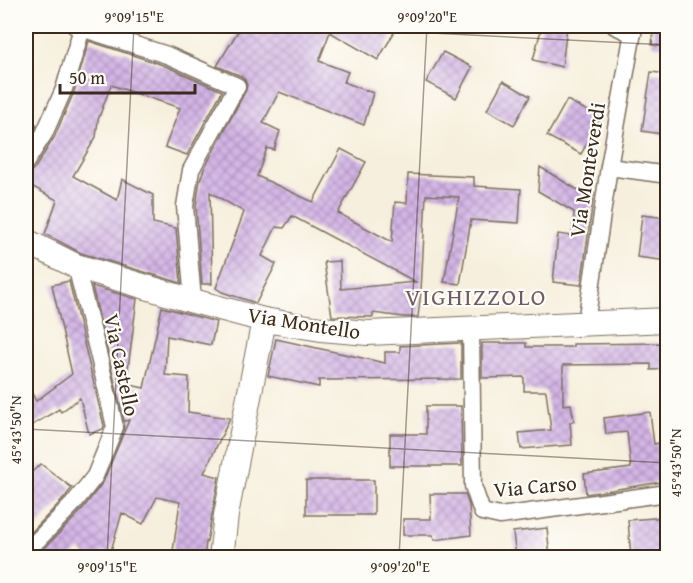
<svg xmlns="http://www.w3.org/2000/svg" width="693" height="583" viewBox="0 0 693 583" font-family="'Gentium Book Plus',serif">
<defs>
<pattern id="building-cross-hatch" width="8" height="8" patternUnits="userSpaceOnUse" patternTransform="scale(1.5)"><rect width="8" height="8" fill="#d3b5e6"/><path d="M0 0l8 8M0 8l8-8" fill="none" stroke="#ac93ba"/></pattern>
</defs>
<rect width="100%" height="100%" fill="#fdfcf7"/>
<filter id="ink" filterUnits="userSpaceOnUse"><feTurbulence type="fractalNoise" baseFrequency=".0167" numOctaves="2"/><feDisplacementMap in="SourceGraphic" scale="12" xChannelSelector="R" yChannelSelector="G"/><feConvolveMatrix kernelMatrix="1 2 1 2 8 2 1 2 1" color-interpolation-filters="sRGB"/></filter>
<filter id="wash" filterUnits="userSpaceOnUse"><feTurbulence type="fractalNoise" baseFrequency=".008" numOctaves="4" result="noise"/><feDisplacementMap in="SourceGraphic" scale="24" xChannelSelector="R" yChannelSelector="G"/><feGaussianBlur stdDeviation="1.35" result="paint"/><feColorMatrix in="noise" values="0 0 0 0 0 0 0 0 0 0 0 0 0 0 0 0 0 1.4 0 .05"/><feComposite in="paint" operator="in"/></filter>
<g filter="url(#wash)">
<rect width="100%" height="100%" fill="#f7efdd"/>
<g id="blocks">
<g fill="url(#building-cross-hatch)">
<polygon points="241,26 387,26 395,31 378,60 330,32 319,61 348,72 344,82 373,93 364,125 279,92 263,123 280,131 274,150 267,148 257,176 313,202 341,149 366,162 338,213 392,242 395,202 407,203 408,174 474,177 474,186 521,189 519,223 471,220 460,284 444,282 459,197 426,195 421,291 418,317 404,317 373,313 373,317 332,316 324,262 340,261 341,289 416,282 292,216 284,228 276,227 262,256 276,264 256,303 222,292 216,288 244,212 210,192 212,284 202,284 196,206 200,180 204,169 246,90 247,85 245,80 241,76 217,66"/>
<polygon points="542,26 567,26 562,67 533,60"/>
<polygon points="654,26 668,26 668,47 652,45"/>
<polygon points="89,41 163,65 222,91 187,155 165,147 180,108 111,85 98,120 96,137 73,176 117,200 122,179 153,195 153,223 176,228 181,283 81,253 45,234 57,200 26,183 26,172 30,172 35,168 54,138 74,92"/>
<polygon points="443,52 472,67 456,98 426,82"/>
<polygon points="651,72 668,74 668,135 642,131"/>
<polygon points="503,81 530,96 514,125 487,110"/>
<polygon points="567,100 601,118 581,154 547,136"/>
<polygon points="26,116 37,125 26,143"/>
<polygon points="540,167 576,189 594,193 581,285 553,282 558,234 572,236 574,212 538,191"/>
<polygon points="642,215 668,218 668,261 637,257"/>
<polygon points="69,281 104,426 103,429 89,434 80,398 61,412 59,409 26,429 26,382 36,401 72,374 52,285"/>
<polygon points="92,286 137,299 126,384 144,388 162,307 216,322 211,345 167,336 165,375 189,377 188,412 230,418 204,473 219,477 207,542 206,542 204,558 172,558 180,502 157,497 143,524 122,513 110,554 104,551 98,558 88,558 80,549 70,558 35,558 81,511 103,482 129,420 124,421"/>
<polygon points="276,339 385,363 385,352 400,352 400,346 461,343 461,379 319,380 319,387 268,376"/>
<polygon points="482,343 526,343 526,347 573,347 573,344 668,343 668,369 651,370 651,364 563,365 563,405 571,404 574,421 570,422 572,445 521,449 519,433 551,430 546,391 524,391 524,377 482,378"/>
<polygon points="426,406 461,406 462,466 390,466 390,434 426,434"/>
<polygon points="650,412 654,444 664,442 668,466 668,481 586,494 584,474 631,468 627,432 606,434 604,418"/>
<polygon points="41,464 72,488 65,497 26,538 26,477"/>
<rect x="306" y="480" width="68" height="35"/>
<polygon points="430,494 465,494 469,505 471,535 434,540 433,535 403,535 403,519 431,519"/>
<polygon points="668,517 668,556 631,558 628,520"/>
<polygon points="547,528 550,558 516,558 513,532"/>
</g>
</g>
</g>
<g filter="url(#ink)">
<use href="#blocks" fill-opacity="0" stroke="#7d6f61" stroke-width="1.5"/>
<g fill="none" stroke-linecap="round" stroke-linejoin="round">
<defs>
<g id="street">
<polyline points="75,26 167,55 237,86 191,170 185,206 193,301"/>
<polyline points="615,26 633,34"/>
<polyline points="26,162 44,134 64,89 82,28"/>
<polyline points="609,167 668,175"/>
<polyline points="586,323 609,167 634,26"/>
<polyline points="471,329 473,486 482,512 500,516 668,493"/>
<polyline points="26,552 73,504 95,476 115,427 99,357 76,266"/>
</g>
<g id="secondary">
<polyline points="26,241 76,266 193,301 264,320 321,329 368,333 668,320"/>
<polyline points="221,558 226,515 264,320"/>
</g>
</defs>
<use href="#street" stroke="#7d6f61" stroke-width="19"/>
<use href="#secondary" stroke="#7d6f61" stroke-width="26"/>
<use href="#street" stroke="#fff" stroke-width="16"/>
<use href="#secondary" stroke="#fff" stroke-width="24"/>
</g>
</g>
<path fill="none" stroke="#3b2a1e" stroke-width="1.5" stroke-opacity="0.45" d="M293 26 668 45M26 429 668 463M107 558 134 26M399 558 427 26"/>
<g text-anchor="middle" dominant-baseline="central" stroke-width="4.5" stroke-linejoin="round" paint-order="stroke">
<g font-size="21" fill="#3b2a1e" stroke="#fdfcf7">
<text transform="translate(587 170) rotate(-81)">Via Monteverdi</text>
<text transform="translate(304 323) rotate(9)">Via Montello</text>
<text transform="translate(122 365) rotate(78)">Via Castello</text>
<text transform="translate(535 486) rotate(-5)">Via Carso</text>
</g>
<g font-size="24" letter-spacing="1.5" fill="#705b64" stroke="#fdfcf7">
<text x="476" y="296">VIGHIZZOLO</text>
</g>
</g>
<rect width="693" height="583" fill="none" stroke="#fdfcf7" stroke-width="66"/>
<path d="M60 84v9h135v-9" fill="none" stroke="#3b2a1e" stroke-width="3"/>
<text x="69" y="84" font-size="18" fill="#3b2a1e" stroke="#fdfcf7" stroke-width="4.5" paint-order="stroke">50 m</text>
<rect x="33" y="33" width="627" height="517" fill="none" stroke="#3b2a1e" stroke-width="2"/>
<g font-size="15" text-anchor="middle" fill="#3b2a1e">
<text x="134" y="22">9°09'15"E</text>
<text x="427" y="22">9°09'20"E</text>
<text transform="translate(16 430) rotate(-90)" y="5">45°43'50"N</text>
<text transform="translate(676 463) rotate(-90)" y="5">45°43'50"N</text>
<text x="107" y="572">9°09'15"E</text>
<text x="400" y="572">9°09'20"E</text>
</g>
</svg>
